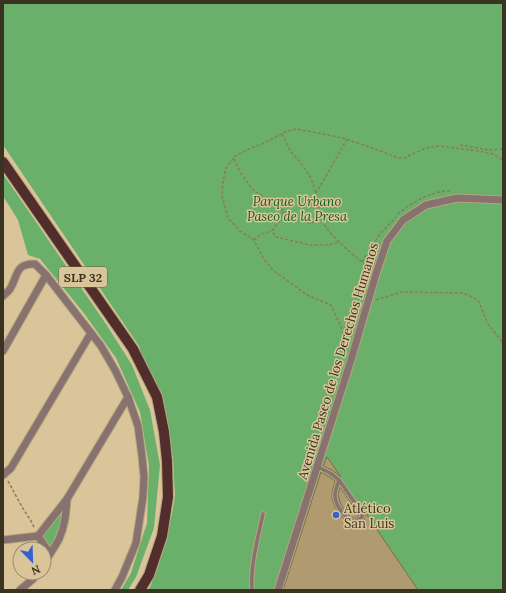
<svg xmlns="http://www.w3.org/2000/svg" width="506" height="593" viewBox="0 0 506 593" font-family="Lora,serif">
<rect width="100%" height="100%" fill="#dac59a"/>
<g fill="#6ab06b">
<polygon points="3,3 503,3 503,590 148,590 151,585 172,514 175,496 173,457 139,346 3,145"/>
<polygon points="3,174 106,324 132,365 150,410 160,465 154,528 136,577 128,590 121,590 131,573 147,523 149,466 140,412 116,358 83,312 40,259 28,255 18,220 3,196"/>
<path d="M63 508C61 524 60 534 50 547L42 536Z"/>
</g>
<g fill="#b09b71" stroke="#806d44">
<polygon points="327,457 341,477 332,470 323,466"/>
<polygon points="321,472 328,476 335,481 332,493 332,499 335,507 340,515 346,521 351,524 359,523 364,520 365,517 365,512 418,590 283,590"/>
<polygon points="340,487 359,514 359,515 357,517 352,518 345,511 341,505 338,495"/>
</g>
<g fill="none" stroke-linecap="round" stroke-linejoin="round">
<defs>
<g id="service">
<path d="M318 467 330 473 339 480 362 513V517L358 520 351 521C343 515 335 505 335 495 335 490 338 484 339 480"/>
<path d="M252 590C250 567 258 537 263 514"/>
</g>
<g id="minor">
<path d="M3 296C5 294 8 292 10 289 18 276 15 263 35 264L46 275 101 346 115 370 128 397 138 426 142 456 144 477 143 497 136 543 122 577 115 590"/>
<polyline points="3,351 46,275"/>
<polyline points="3,475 11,468 91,333"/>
<polyline points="38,536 67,499 128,397"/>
<polyline points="38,536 50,554"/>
<polyline points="3,540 38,536"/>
<path d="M44 563C49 555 55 547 59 539 65 526 66 513 67 499"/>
<polyline points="20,590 33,579 37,573"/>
<polyline points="278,590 351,360 376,274 387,241 403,220 426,205 457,198 503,200"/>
</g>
<polyline id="primary" points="3,162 133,349 157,397 164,432 167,461 168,497 162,536 149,575 140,590"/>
</defs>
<use href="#service" stroke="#b7a57f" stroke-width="5.5"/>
<use href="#minor" stroke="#b7a57f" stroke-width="9"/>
<use href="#primary" stroke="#b7a57f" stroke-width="12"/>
<g stroke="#897b5c" stroke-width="1.5" stroke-dasharray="3 2" stroke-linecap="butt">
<polyline points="282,134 291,152 300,162 311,178 316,193"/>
<path d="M347 139 341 150 316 193C318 201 319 214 322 220 330 237 356 257 370 269"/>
<polyline points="460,145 489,150 503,149"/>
<polyline points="234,159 240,172 253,190 283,210 294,218 310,223 322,220"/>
<polyline points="283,211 281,219 272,231 276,237 310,245 327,245 340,242"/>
<path d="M398 214C412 202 433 190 452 191"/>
<polyline points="254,240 261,234 272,231"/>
<polyline points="362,262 379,235 396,217"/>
<polyline points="376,300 401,292 463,293 478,300 488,324 503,343"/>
<polyline points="502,342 503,348"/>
<polyline points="348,343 331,305 307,295 273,270 263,258 254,240 240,231 228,218 222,196 223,181 226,168 235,156 247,150 264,143 287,131 297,129 343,138 381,151 398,158 405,158 412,154 426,148 439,146 478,151 493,154 503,160"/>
<polyline points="8,481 22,507 31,521 35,529"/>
</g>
<use href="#service" stroke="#887270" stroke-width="3.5"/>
<use href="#minor" stroke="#887270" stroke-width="7"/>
<use href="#primary" stroke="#512d2b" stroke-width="10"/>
</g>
<circle fill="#3461d1" stroke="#dac59a" stroke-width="1.5" cx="336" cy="515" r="4"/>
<g text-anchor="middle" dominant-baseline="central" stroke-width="3" stroke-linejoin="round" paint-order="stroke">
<rect fill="#dac59a" stroke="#6b5f45" stroke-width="1" x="59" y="267" width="48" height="20" rx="3"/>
<g font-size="12" font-weight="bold" fill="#3b3321">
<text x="83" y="277">SLP 32</text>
</g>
<g font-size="13" font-style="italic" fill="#105e1a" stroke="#dac59a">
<text x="297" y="201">Parque Urbano<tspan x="297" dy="15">Paseo de la Presa</tspan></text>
</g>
<g font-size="13" fill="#3b3321" stroke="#dac59a">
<text transform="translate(338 361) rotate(-73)">Avenida Paseo de los Derechos Humanos</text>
</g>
<g font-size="13" fill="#3b3321" stroke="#dac59a" text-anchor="start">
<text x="344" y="508">Atlético<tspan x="344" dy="15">San Luis</tspan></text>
</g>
</g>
<rect width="506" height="593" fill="none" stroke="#3b3321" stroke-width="8"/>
<g transform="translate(32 561) rotate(157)"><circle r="19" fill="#dac59a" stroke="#9a8b6a"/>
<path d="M0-3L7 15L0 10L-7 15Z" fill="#3461d1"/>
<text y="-6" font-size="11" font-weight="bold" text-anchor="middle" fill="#3b3321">N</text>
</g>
</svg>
